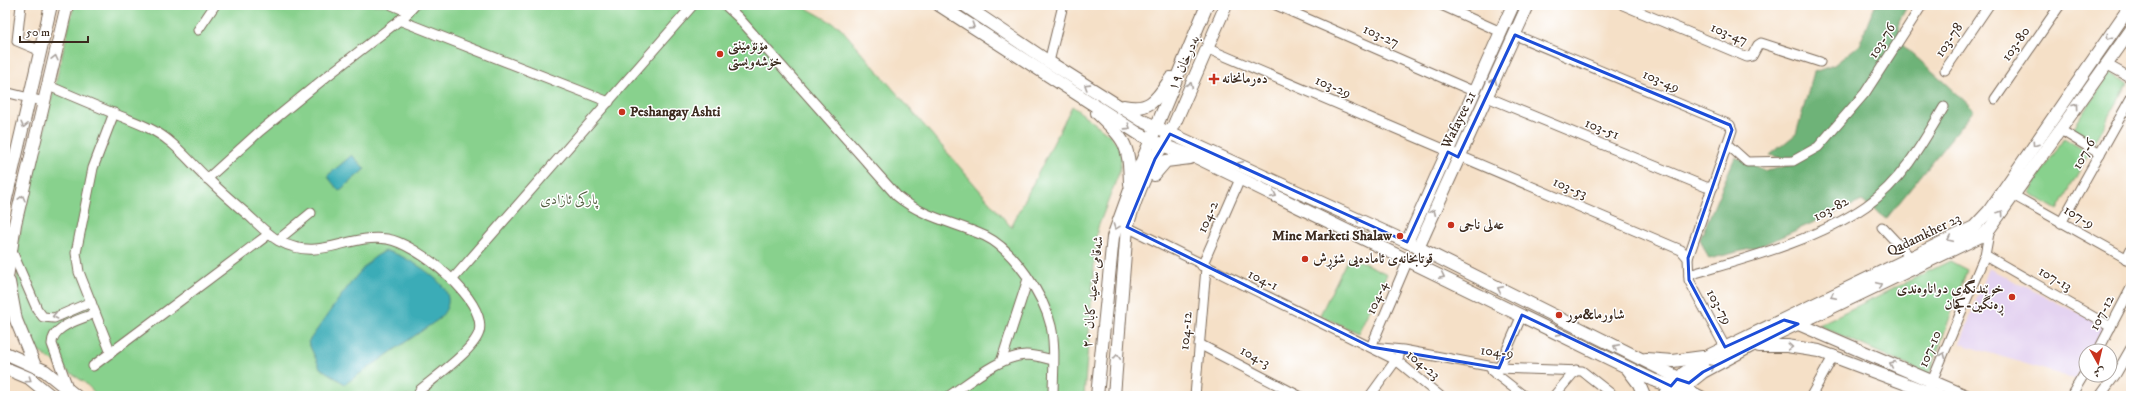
<svg xmlns="http://www.w3.org/2000/svg" width="2136" height="401" viewBox="0 0 2136 401" font-family="'IM FELL DW Pica',Amiri,serif">
<rect width="100%" height="100%" fill="#fff"/>
<filter id="ink" filterUnits="userSpaceOnUse"><feTurbulence type="fractalNoise" baseFrequency=".025" numOctaves="2"/><feDisplacementMap in="SourceGraphic" scale="8" xChannelSelector="R" yChannelSelector="G"/><feConvolveMatrix kernelMatrix="1 2 1 2 8 2 1 2 1" color-interpolation-filters="sRGB"/></filter>
<filter id="wash" filterUnits="userSpaceOnUse"><feTurbulence type="fractalNoise" baseFrequency=".012" numOctaves="4" result="noise"/><feDisplacementMap in="SourceGraphic" scale="16" xChannelSelector="R" yChannelSelector="G"/><feGaussianBlur stdDeviation="0.9" result="paint"/><feColorMatrix in="noise" values="0 0 0 0 0 0 0 0 0 0 0 0 0 0 0 0 0 1.4 0 .05"/><feComposite in="paint" operator="in"/></filter>
<g filter="url(#wash)">
<rect width="100%" height="100%" fill="#f5e0c7"/>
<polygon fill="#e4d3f1" points="1988,268 2106,327 2092,351 2086,351 2086,361 2075,379 1960,344"/>
<g fill="#88d18d" stroke="#627e56">
<polygon points="74,5 801,5 840,27 1011,227 1072,106 1110,135 1118,145 1121,158 1120,170 1097,230 1084,396 98,396 84,382 35,349 22,329 17,294 17,245"/>
<polygon points="2110,73 2128,83 2094,144 2072,130"/>
<polygon points="2064,138 2089,153 2058,210 2029,193"/>
<polygon points="1349,256 1387,274 1358,333 1320,315"/>
<polygon points="1950,261 1967,270 1929,375 1818,325"/>
</g>
<polygon fill="#6eb378" stroke="#546e4b" points="1875,5 1908,5 1899,21 1900,43 1948,85 1974,110 1886,219 1862,201 1758,247 1709,259 1700,239 1735,157 1767,171 1798,163 1770,155 1796,134 1814,72 1834,65 1859,45"/>
<g fill="#3bacb7" stroke="#3b6b6a">
<polygon points="352,155 365,169 339,191 327,176"/>
<path d="M386 251C403 254 441 277 447 294 451 304 445 312 439 319L345 384 320 368 308 342C323 323 365 255 386 251Z"/>
</g>
</g>
<g filter="url(#ink)">
<g fill="none" stroke-linecap="round" stroke-linejoin="round">
<defs>
<g id="street">
<polyline points="21,5 17,41 41,51"/>
<polyline points="392,5 409,12"/>
<path d="M725 5 738 17 897 196C924 218 954 222 985 236 1014 250 1044 296 1051 326 1056 348 1053 373 1053 396"/>
<polyline points="1276,5 1475,92"/>
<polyline points="1441,5 1501,32"/>
<polyline points="1623,5 1747,57 1752,56 1758,45 1761,43 1820,62"/>
<polyline points="399,20 609,102"/>
<polyline points="198,30 215,5"/>
<polyline points="1515,35 1730,125 1732,130 1688,258"/>
<polyline points="1206,48 1681,250 1688,258 1689,280 1725,347"/>
<polyline points="1049,62 1063,5"/>
<polyline points="2106,64 2131,78"/>
<polyline points="1945,70 1989,5"/>
<path d="M49 86C72 96 96 106 120 116 137 123 155 129 169 141 183 152 194 166 207 178 220 191 234 203 248 215 258 224 267 234 279 241 320 263 348 233 387 239 416 243 488 300 479 332 474 350 434 378 420 390L418 396"/>
<polyline points="5,92 45,102"/>
<polyline points="1487,97 1706,187 1713,187"/>
<polyline points="1995,99 2060,5"/>
<polyline points="2059,129 2100,154"/>
<polyline points="1727,144 1747,162 1793,161 1818,147 1865,93 1922,5"/>
<polyline points="207,179 260,131 326,77 405,16 415,5"/>
<polyline points="2013,195 2131,261"/>
<polyline points="2061,223 2131,98"/>
<polyline points="1127,227 1396,360 1440,396"/>
<polyline points="1882,227 1911,258"/>
<polyline points="278,240 311,213"/>
<polyline points="11,249 37,309 43,317 54,318 91,302"/>
<polyline points="1985,255 2111,327"/>
<polyline points="2126,259 2131,249"/>
<polyline points="1408,260 1371,347 1403,350 1499,368 1582,371 1614,396"/>
<polyline points="1202,266 1240,179"/>
<path d="M1689 275C1747 258 1815 241 1866 206 1901 182 1923 143 1944 107"/>
<polyline points="452,280 693,5"/>
<polyline points="1199,344 1299,396"/>
<polyline points="2098,351 2131,288"/>
<polyline points="111,353 79,272 76,253 93,168 114,113"/>
<polyline points="1001,362 1028,279"/>
<polyline points="93,366 269,234"/>
<polyline points="1492,371 1524,396"/>
<polyline points="1496,375 1522,315"/>
<polyline points="1930,386 1985,255 1990,228"/>
<polyline points="1681,389 1692,391 1702,396"/>
<path d="M69 390 52 344C52 325 81 320 95 313"/>
<path d="M949 396C970 382 1000 356 1026 355 1035 355 1044 358 1053 360"/>
<polyline points="1195,396 1206,268"/>
<polyline points="1370,396 1399,356"/>
<polyline points="1554,396 1576,370"/>
<polyline points="1811,396 1834,355"/>
<polyline points="2071,396 2086,371"/>
<polyline points="2100,396 2116,374 2131,348"/>
</g>
<g id="secondary">
<polyline points="939,5 1139,134 1162,145 1198,158 1653,380 1681,389"/>
<polyline points="964,5 1049,62 1141,120 1407,242 1689,383"/>
<path d="M1124 106C1151 112 1158 97 1171 78"/>
<path d="M1097 113C1126 141 1129 144 1130 184"/>
<polyline points="1154,175 1166,161 1190,158"/>
<polyline points="5,203 51,5"/>
<polyline points="1407,242 1513,5"/>
<polyline points="1418,248 1528,5"/>
<polyline points="9,282 16,320 35,366"/>
<polyline points="5,291 15,224 67,5"/>
<polyline points="1794,322 1966,396"/>
<polyline points="1759,346 1787,346 1819,351 1938,396"/>
<polyline points="5,353 45,371 76,396"/>
<polyline points="1646,359 1673,361 1703,357"/>
<polyline points="5,368 29,378 51,396"/>
<polyline points="1627,368 1639,384 1644,396"/>
<polyline points="1683,388 1703,372 1751,346 1981,236 1990,228 2131,30"/>
<polyline points="1097,396 1113,237 1130,190 1207,5"/>
<path d="M1114 396 1127 227C1136 196 1151 161 1170 134L1226 5"/>
<polyline points="1664,396 1684,373 1710,355 1974,227 1989,211 2131,5"/>
</g>
</defs>
<use href="#street" stroke="#7c6a59" stroke-width="11"/>
<use href="#secondary" stroke="#7c6a59" stroke-width="14"/>
<use href="#street" stroke="#fff" stroke-width="9"/>
<use href="#secondary" stroke="#fff" stroke-width="12"/>
</g>
<defs><path id="oneway-chevron" d="M-2-3.5L2.5 0L-2 3.5" fill="none" stroke-width="1.6" stroke-linecap="round" stroke-linejoin="round"/></defs>
<g stroke="#a79f9a">
<use href="#oneway-chevron" transform="translate(972 26) rotate(33)"/>
<use href="#oneway-chevron" transform="translate(2109 37) rotate(124)"/>
<use href="#oneway-chevron" transform="translate(55 58) rotate(-77)"/>
<use href="#oneway-chevron" transform="translate(1494 81) rotate(-67)"/>
<use href="#oneway-chevron" transform="translate(1190 85) rotate(-66)"/>
<use href="#oneway-chevron" transform="translate(1087 86) rotate(-148)"/>
<use href="#oneway-chevron" transform="translate(2076 106) rotate(-54)"/>
<use href="#oneway-chevron" transform="translate(24 125) rotate(104)"/>
<use href="#oneway-chevron" transform="translate(1128 127) rotate(33)"/>
<use href="#oneway-chevron" transform="translate(2035 144) rotate(124)"/>
<use href="#oneway-chevron" transform="translate(1240 164) rotate(-155)"/>
<use href="#oneway-chevron" transform="translate(1274 195) rotate(26)"/>
<use href="#oneway-chevron" transform="translate(22 198) rotate(-76)"/>
<use href="#oneway-chevron" transform="translate(1433 212) rotate(-66)"/>
<use href="#oneway-chevron" transform="translate(2001 213) rotate(-55)"/>
<use href="#oneway-chevron" transform="translate(1358 219) rotate(-155)"/>
<use href="#oneway-chevron" transform="translate(1116 227) rotate(110)"/>
<use href="#oneway-chevron" transform="translate(1950 239) rotate(155)"/>
<use href="#oneway-chevron" transform="translate(1442 276) rotate(26)"/>
<use href="#oneway-chevron" transform="translate(1879 285) rotate(-25)"/>
<use href="#oneway-chevron" transform="translate(1500 289) rotate(-153)"/>
<use href="#oneway-chevron" transform="translate(1833 296) rotate(154)"/>
<use href="#oneway-chevron" transform="translate(55 316) rotate(167)"/>
<use href="#oneway-chevron" transform="translate(1559 333) rotate(26)"/>
<use href="#oneway-chevron" transform="translate(1616 347) rotate(-153)"/>
<use href="#oneway-chevron" transform="translate(1790 347) rotate(4)"/>
<use href="#oneway-chevron" transform="translate(1943 355) rotate(-67)"/>
<use href="#oneway-chevron" transform="translate(1117 357) rotate(-86)"/>
<use href="#oneway-chevron" transform="translate(1892 364) rotate(-156)"/>
<use href="#oneway-chevron" transform="translate(1712 367) rotate(-27)"/>
<use href="#oneway-chevron" transform="translate(29 380) rotate(34)"/>
</g>
</g>
<path fill="none" stroke="#1d4ed8" stroke-width="3" stroke-linejoin="round" d="M1515 35 1730 125 1732 130 1688 258 1689 280 1725 347 1784 320 1798 324 1703 372 1689 383 1677 379 1671 386 1522 315 1499 368 1371 347 1127 227 1155 159 1170 134 1407 242 1448 152 1458 157Z"/>
<g fill="#c8321e" stroke="#fff" stroke-width="1.5">
<circle cx="720" cy="54" r="4"/>
<path d="M1212 73h4v4h4v4h-4v4h-4v-4h-4v-4h4z"/>
<circle cx="622" cy="112" r="4"/>
<circle cx="1451" cy="225" r="4"/>
<circle cx="1400" cy="236" r="4"/>
<circle cx="1305" cy="259" r="4"/>
<circle cx="2012" cy="297" r="4"/>
<circle cx="1559" cy="315" r="4"/>
</g>
<g text-anchor="middle" dominant-baseline="central" stroke-width="3" stroke-linejoin="round" paint-order="stroke">
<g font-size="14" fill="#3b2a1e" stroke="#fff">
<text transform="translate(1729 34) rotate(22)">103-47</text>
<text transform="translate(1381 36) rotate(24)">103-27</text>
<text transform="translate(1949 40) rotate(-56)">103-78</text>
<text transform="translate(1882 41) rotate(-58)">103-76</text>
<text transform="translate(2016 44) rotate(-55)">103-80</text>
<text transform="translate(1184 63) rotate(-66)">بەدرخان ١٩</text>
<text transform="translate(1661 81) rotate(23)">103-49</text>
<text transform="translate(1333 87) rotate(23)">103-29</text>
<text transform="translate(1459 120) rotate(-64)">Wafayee 21</text>
<text transform="translate(1602 129) rotate(22)">103-51</text>
<text transform="translate(2084 154) rotate(-61)">107-6</text>
<text transform="translate(1570 188) rotate(23)">103-53</text>
<text transform="translate(1831 209) rotate(-28)">103-82</text>
<text transform="translate(1208 217) rotate(-66)">104-2</text>
<text transform="translate(2079 217) rotate(30)">107-9</text>
<text transform="translate(1924 235) rotate(-26)">Qadamkher 23</text>
<text transform="translate(2055 279) rotate(30)">107-13</text>
<text transform="translate(1263 280) rotate(26)">104-1</text>
<text transform="translate(1093 292) rotate(-84)">شەقامی سەعید کابان ٢٠</text>
<text transform="translate(1377 298) rotate(-66)">104-4</text>
<text transform="translate(1719 307) rotate(61)">103-79</text>
<text transform="translate(2102 313) rotate(-63)">107-12</text>
<text transform="translate(1186 331) rotate(-85)">104-12</text>
<text transform="translate(1930 349) rotate(-67)">107-10</text>
<text transform="translate(1497 352) rotate(6)">104-9</text>
<text transform="translate(1255 357) rotate(28)">104-3</text>
<text transform="translate(1423 365) rotate(39)">104-23</text>
</g>
<g font-size="14" font-weight="bold" fill="#3b2a1e" stroke="#fff" text-anchor="start">
<text x="728" y="46">مۆنۆمێنتی<tspan x="728" dy="16">خۆشەویستی</tspan></text>
<text x="1222" y="79">دەرمانخانە</text>
<text x="630" y="112">Peshangay Ashti</text>
<text x="1459" y="225">عەلی ناجی</text>
<text x="1392" y="236" text-anchor="end">Mine Marketi Shalaw</text>
<text x="1313" y="259">قوتابخانەی ئامادەیی شۆڕش</text>
<text x="2004" y="289" text-anchor="end">خوێندنگەی دواناوەندی<tspan x="2004" dy="16">ڕەنگین-کچان</tspan></text>
<text x="1567" y="315">شاورما&amp;مور</text>
</g>
<g font-size="14" fill="#525c3f" stroke="#fff">
<text x="569" y="200">پارکی ئازادی</text>
</g>
</g>
<rect width="2136" height="401" fill="none" stroke="#fff" stroke-width="20"/>
<g transform="translate(2098 363) rotate(172)"><circle r="19" fill="#ffffff" stroke="#b1aaa5"/>
<path d="M0-3L7 15L0 10L-7 15Z" fill="#c8321e"/>
<text y="-6" font-size="11" font-weight="bold" text-anchor="middle" fill="#3b2a1e">ش</text>
</g>
<path d="M20 36v6h68v-6" fill="none" stroke="#3b2a1e" stroke-width="2"/>
<text x="26" y="36" font-size="12" fill="#3b2a1e" stroke="#ffffff" stroke-width="3" paint-order="stroke">50 m</text>
</svg>
